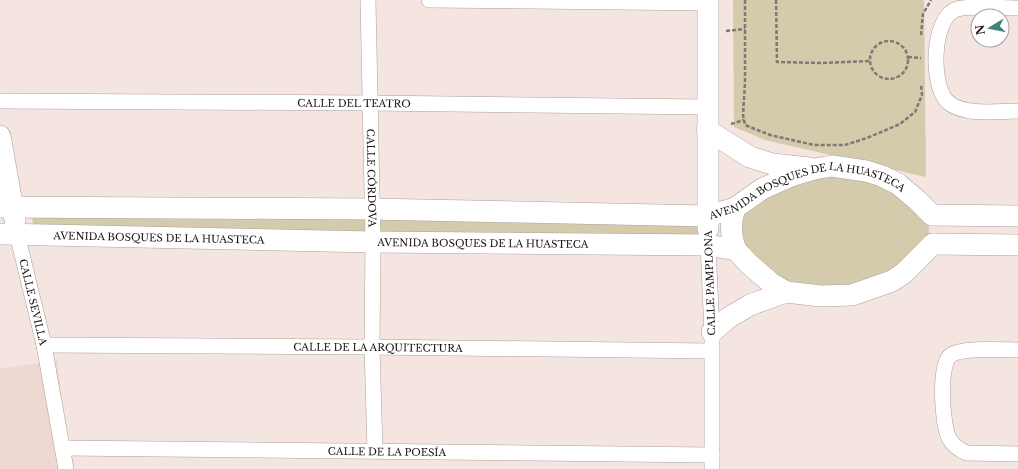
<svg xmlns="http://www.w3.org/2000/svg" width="1018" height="469" viewBox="0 0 1018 469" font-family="'Libre Baskerville',serif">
<rect width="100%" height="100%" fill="#f4e5e0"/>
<polygon fill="#efd8d1" points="57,360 71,469 0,469 0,369"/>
<g fill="#d4cbac">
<polygon points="733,0 924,0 926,177 765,140 734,127"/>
<polygon points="828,168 878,177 929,220 928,254 879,286 813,295 740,254 732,218 769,193"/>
<polygon points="30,196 705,216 707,254 35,244"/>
</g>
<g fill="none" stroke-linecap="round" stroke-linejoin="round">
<defs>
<g id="street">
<path id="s1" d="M368 0 373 242 372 347 375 451"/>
<polyline points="429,0 708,3"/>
<path d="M1018 8C1002 8 971 5 957 9 931 17 930 89 949 103 965 116 999 111 1018 111"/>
<path id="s2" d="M0 101 370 103 707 107"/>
<path id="s3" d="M17 234 44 345 66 469"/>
<polyline points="708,245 712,332 712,469"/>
<path id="s4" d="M44 345 372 347 711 351"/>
<path d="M1018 350C1003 350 963 347 951 355 938 364 942 425 949 438 953 446 959 450 967 453L1018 454"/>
<path id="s5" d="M63 448 712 455"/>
</g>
<g id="secondary">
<polyline points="708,0 708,229"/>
<polyline points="707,130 750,157 772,164 809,168"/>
<polyline points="0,136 15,220"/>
<path id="s6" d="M0 207 372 209 708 216 735 208 762 189 791 176 814 169 832 166 866 171 882 176 898 184 917 200 932 215"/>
<path d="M735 208C730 222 730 235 736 250"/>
<polyline points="932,215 1018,216"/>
<path id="s7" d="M0 234 373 242 708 245 736 250 749 264 771 283 786 292 821 296 852 295 892 281 904 273 933 244"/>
<polyline points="933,244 1018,245"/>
<polyline points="712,332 728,318 750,305 786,292"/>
</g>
</defs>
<use href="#street" stroke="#ad9f9b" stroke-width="16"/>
<use href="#secondary" stroke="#ad9f9b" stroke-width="22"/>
<g stroke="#817774" stroke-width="2.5" stroke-dasharray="4 2" stroke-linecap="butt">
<polyline points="745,0 745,83 743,115 745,125 770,135 814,145 845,145 867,138 900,124 915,112 922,95 921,84"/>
<polyline points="776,0 777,62 821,63 870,61"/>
<polyline points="726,31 745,29"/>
<polyline points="921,35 923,14 931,0"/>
<circle cx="889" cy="60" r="19"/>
<polyline points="908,57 921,58"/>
<polyline points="731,124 744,120"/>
</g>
<use href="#street" stroke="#fff" stroke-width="15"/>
<use href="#secondary" stroke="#fff" stroke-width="21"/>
</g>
<g text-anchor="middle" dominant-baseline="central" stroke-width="4" stroke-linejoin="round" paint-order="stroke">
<g font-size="10" fill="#181312" stroke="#fff">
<text stroke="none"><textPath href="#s2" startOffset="354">CALLE DEL TEATRO</textPath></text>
<text stroke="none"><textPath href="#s1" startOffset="178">CALLE CÓRDOVA</textPath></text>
<text stroke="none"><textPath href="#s6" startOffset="815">AVENIDA BOSQUES DE LA HUASTECA</textPath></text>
<text stroke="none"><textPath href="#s7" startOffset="159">AVENIDA BOSQUES DE LA HUASTECA</textPath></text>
<text stroke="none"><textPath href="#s7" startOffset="483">AVENIDA BOSQUES DE LA HUASTECA</textPath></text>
<text transform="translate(710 283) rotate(-92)">CALLE PAMPLONA</text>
<text stroke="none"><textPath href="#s3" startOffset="70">CALLE SEVILLA</textPath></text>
<text stroke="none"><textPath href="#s4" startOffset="334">CALLE DE LA ARQUITECTURA</textPath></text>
<text stroke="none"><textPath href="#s5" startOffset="324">CALLE DE LA POESÍA</textPath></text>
</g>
</g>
<g transform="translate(990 28) rotate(260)"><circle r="19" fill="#ffffff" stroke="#a3a1a0"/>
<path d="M0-3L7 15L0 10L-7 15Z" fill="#408478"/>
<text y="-6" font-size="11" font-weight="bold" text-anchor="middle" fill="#181312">N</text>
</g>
</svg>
